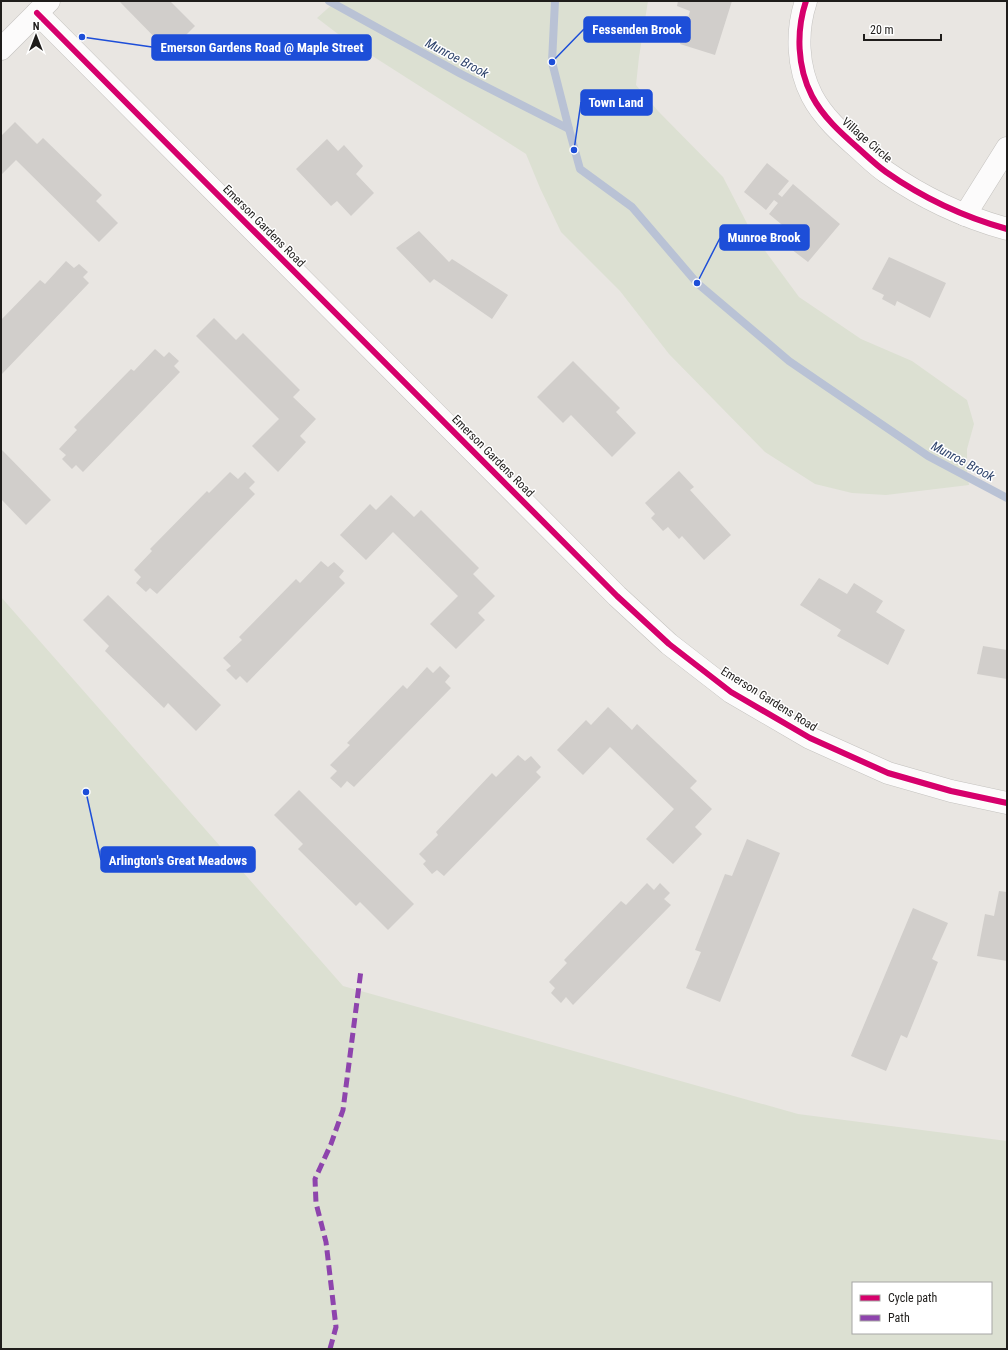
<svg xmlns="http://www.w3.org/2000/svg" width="1008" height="1350" viewBox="0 0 1008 1350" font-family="'Roboto Condensed',sans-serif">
<rect width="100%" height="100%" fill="#e9e6e2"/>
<g fill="#dce0d2" fill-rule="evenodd">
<polygon points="336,1 648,1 639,57 636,85 658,111 723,177 752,233 799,297 861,339 912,361 967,400 974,424 967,449 967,471 969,485 886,495 852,493 815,484 765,452 669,354 620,291 561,232 540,188 526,154 338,34 317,18"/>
<path d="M1 597 343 986 798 1114 1007 1141V1349H1ZM853 1283H991V1333H853Z"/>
</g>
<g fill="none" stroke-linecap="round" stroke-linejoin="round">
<g stroke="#b9c2d5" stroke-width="8">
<polyline points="329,1 461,74 569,129 580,169 632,207 697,283 789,361 928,456 1007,498"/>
<polyline points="555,1 552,62 569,129"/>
</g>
</g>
<g fill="#d1cecb">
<polygon points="121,1 170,1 195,26 169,52 120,2"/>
<polygon points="678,1 732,1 715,55 680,44 690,11 677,6"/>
<polygon points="15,122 37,144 43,138 102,195 96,201 118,223 99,242 16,160 1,175 1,136"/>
<polygon points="327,139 338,151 344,145 363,166 356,174 374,193 351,216 337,201 331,206 296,169"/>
<polygon points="767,163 789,181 778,194 782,197 793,184 840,224 808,262 791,249 799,239 769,214 778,203 774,200 766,210 744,192"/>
<polygon points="419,231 449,262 452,259 508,295 492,319 434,279 430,283 396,248"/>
<polygon points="889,257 946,283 930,318 897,301 895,306 882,299 884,295 872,289"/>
<polygon points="66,261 74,268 79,264 88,272 83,277 89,283 1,375 1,320 40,280 45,284"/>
<polygon points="214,318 236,340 243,333 300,390 293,397 316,419 300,436 306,442 278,472 252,446 279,419 196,336"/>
<polygon points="155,349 164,357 169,352 179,361 174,366 180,372 83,472 76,465 72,469 62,459 66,455 59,449 77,430 74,427 131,369 134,371"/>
<polygon points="573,361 620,408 616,412 636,433 612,457 571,415 563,423 537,397"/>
<polygon points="1,449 51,500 26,525 1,499"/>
<polygon points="679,471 694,487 690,490 731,535 704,560 682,536 679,539 668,527 663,531 651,518 655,514 645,503"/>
<polygon points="230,472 238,479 245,472 255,482 249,488 255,494 157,594 150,588 146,592 136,583 141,577 134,570 152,551 150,549 207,491 209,493"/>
<polygon points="391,495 414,517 421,510 479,568 473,574 495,596 478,613 485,620 456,649 430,624 458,596 393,532 366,560 340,535 370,504 376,510"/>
<polygon points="321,561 328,567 334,562 344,571 339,577 345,583 247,683 240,676 236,680 226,670 231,666 223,658 242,640 239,637 296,579 300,583"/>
<polygon points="819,578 847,594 854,583 883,601 876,612 905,630 888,665 837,636 841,630 800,605"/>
<polygon points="108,595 221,705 196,731 168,703 164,708 105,651 109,646 83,620"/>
<polygon points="983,646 1007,650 1007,679 977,674"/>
<polygon points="440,666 450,676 445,682 451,688 354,787 347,781 341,788 330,778 337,771 330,765 350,745 347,743 403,685 407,689 427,667 433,673"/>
<polygon points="608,707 632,730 637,724 697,781 690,788 712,809 695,827 702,834 673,864 646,839 674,809 610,747 583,775 557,750 586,720 591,725"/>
<polygon points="518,755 525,761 531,756 541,767 536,772 541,777 444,876 437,870 432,874 423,864 426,861 419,854 438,835 436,832 492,773 496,777"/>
<polygon points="299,790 414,904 388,930 360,902 356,906 298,849 303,844 274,815"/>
<polygon points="747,839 780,853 720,1002 686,988 701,952 695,950 725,874 732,876"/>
<polygon points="647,883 654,890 660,883 670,893 664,899 671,905 573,1005 566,997 561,1003 551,993 555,988 549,982 567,963 564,960 621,901 626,905"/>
<polygon points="999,891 1007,892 1007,961 977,956 985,914 994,916"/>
<polygon points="913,908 948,923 932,959 938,962 907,1038 901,1035 886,1071 851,1056"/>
</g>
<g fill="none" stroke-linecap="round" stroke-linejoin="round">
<defs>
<g id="street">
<path d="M806 1C796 31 797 67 812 96 823 117 841 133 858 148 867 156 876 165 886 172 923 198 964 217 1007 229"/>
<polyline points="37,13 617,596 669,644 731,692 810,738 888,773 951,791 1007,803"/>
<polyline points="965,215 1007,148"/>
</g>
<polyline id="secondary" points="1,49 49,1"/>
</defs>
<use href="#street" stroke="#c4c2bf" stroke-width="23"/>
<use href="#secondary" stroke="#c4c2bf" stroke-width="23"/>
<use href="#street" stroke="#fcfbfb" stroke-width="22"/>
<use href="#secondary" stroke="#fcfbfb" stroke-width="22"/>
<polyline stroke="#8e44ad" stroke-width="5" stroke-dasharray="10 5" stroke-linecap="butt" points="330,1349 336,1327 326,1242 316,1203 315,1179 331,1144 343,1110 361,970"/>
<defs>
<g id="cycleway">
<path d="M806 1C796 31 797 67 812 96 823 117 841 133 858 148 867 156 876 165 886 172 923 198 964 217 1007 229"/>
<polyline points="37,13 617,596 669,644 731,692 810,738 888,773 951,791 1007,803"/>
</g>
</defs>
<use href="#cycleway" stroke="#fff" stroke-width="8"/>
<use href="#cycleway" stroke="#d6006c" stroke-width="6"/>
</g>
<g text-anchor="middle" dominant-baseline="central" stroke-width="3" stroke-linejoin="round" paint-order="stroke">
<g font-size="12" fill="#1f1d1b" stroke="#fff">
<text transform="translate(867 140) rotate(41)">Village Circle</text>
<text transform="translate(264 226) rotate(45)">Emerson Gardens Road</text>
<text transform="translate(493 456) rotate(45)">Emerson Gardens Road</text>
<text transform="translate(769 699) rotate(32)">Emerson Gardens Road</text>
</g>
<g font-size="13" font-style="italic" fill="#31466e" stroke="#fff">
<text transform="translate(457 58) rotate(28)">Munroe Brook</text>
<text transform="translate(963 461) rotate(28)">Munroe Brook</text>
</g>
</g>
<path fill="none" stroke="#1d4ed8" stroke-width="1.5" d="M552 62L584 29M82 37L152 47M574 150L581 102M697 283L720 238M86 792L101 860"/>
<g fill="#1d4ed8" stroke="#fff" stroke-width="1.5">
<circle cx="552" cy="62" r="4"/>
<circle cx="82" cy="37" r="4"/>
<circle cx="574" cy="150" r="4"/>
<circle cx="697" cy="283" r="4"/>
<circle cx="86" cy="792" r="4"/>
</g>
<g fill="#1d4ed8" stroke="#1d4ed8" stroke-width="1.5">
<rect x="584" y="17" width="106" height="25" rx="4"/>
<rect x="152" y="35" width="219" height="25" rx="4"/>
<rect x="581" y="90" width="71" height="25" rx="4"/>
<rect x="720" y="225" width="89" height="25" rx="4"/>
<rect x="101" y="847" width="154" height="25" rx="4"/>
</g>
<g font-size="13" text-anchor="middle" font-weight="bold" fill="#fff">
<text x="637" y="34">Fessenden Brook</text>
<text x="262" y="52">Emerson Gardens Road @ Maple Street</text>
<text x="616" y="107">Town Land</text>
<text x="764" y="242">Munroe Brook</text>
<text x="178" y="865">Arlington's Great Meadows</text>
</g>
<rect width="1008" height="1350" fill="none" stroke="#1f1d1b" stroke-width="4"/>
<rect x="852" y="1282" width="140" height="52" fill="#ffffff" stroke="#a5a5a4"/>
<rect x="860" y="1295" width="20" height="6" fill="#d6006c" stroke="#a5a5a4"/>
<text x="888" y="1302" font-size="12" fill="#1f1d1b">Cycle path</text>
<rect x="860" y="1315" width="20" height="6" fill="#8e44ad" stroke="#a5a5a4"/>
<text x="888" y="1322" font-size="12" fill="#1f1d1b">Path</text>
<g transform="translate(36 36)" stroke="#ffffff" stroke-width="3" paint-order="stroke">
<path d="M0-3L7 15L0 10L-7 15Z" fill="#1f1d1b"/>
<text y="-6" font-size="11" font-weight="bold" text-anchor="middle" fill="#1f1d1b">N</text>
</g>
<path d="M864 34v6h77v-6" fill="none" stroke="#1f1d1b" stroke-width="2"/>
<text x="870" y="34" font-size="12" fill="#1f1d1b" stroke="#ffffff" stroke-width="3" paint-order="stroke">20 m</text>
</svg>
